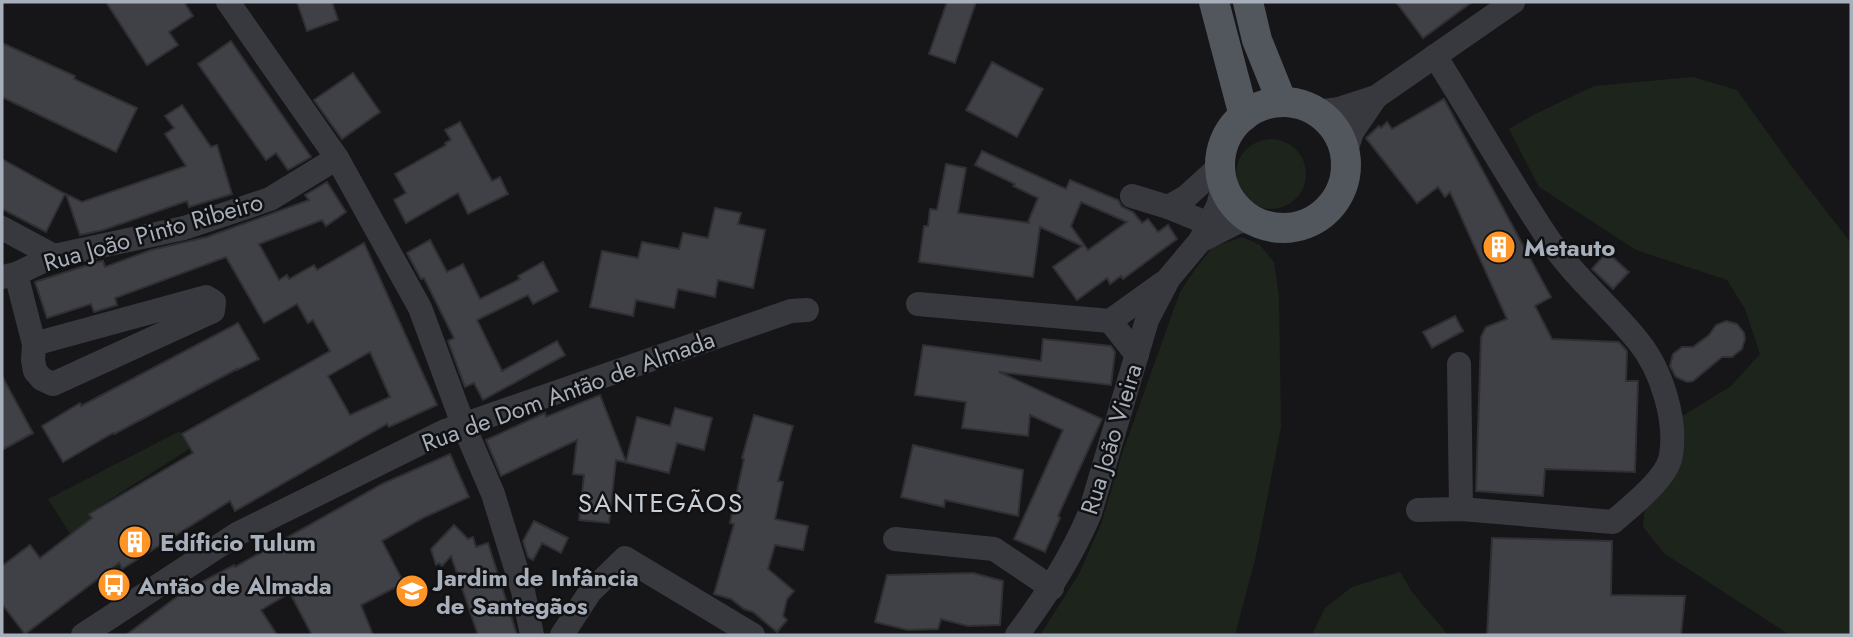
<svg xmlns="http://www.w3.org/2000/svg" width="1853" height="637" viewBox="0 0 1853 637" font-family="Jost,sans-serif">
<rect width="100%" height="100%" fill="#161618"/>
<g fill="#1c241b">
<polygon points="1693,77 1737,90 1795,171 1851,243 1851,635 1790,635 1665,554 1643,527 1647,483 1664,462 1663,428 1731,386 1760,354 1745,309 1727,280 1636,250 1539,187 1509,129 1533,115 1594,86"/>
<circle cx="1271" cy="174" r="35"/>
<polygon points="1242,237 1260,245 1274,262 1279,297 1281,427 1256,556 1235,635 1040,635 1079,574 1101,524 1122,454 1180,292 1196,268 1213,247"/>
<polygon points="180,431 189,449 89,513 122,572 102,584 48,499"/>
<polygon points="1400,572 1412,592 1448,635 1312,635 1325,608 1352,587"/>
</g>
<g fill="#404146" stroke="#303034" stroke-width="2" fill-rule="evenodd">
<polygon points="106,2 184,2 193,16 169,32 178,45 147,65"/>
<polygon points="297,2 332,2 338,20 307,31"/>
<polygon points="947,2 976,2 955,63 929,54"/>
<polygon points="1396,2 1472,2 1423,38"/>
<polygon points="231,41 311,157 288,170 276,153 266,160 198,64"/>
<polygon points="2,43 75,76 74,79 137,108 116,152 2,97"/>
<polygon points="992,62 1043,89 1017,137 966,110"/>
<polygon points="353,73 380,112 342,139 314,100"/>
<polygon points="1444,99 1551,297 1535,306 1552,339 1619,342 1627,351 1626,381 1638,381 1635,472 1545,469 1543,496 1476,491 1481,337 1486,327 1507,319 1450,192 1445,197 1438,187 1417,203 1366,138 1379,126 1381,128 1387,122 1392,129"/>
<polygon points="182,105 211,147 217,145 232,194 189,207 187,201 103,230 80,235 66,194 82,202 186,166 165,134 174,128 165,116"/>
<polygon points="460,122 492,181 500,177 508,194 468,214 458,193 406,223 394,200 406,193 395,174 446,145 445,143 451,140 445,130"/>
<path d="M982 151 1066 189 1070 180 1118 200 1122 207 1133 212 1142 223 1148 219 1158 232 1168 225 1177 239 1123 279 1121 276 1110 284 1107 278 1077 300 1053 267 1082 246 1040 227 1033 277 919 262 924 226H928L930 209 937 210 946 164 966 168 958 213 1030 223 1028 222 1038 198 1013 186 1015 184 975 165ZM1081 202 1127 222 1088 250 1071 226Z"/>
<polygon points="2,159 65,194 46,232 2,209"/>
<path d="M327 182 346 212 326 226 322 220 259 244 279 280 287 275 289 279 314 265 317 270 364 243 437 405 389 427 387 424 235 511 230 501 122 569 119 563 25 634 2 604V566L30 545 40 558 92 518 89 514 193 453 182 434 330 351 313 320 308 323 297 304 264 323 226 257 115 298 117 305 94 312 91 304 47 318 35 282 97 262 103 261 105 267 151 250 207 237 309 200 305 195ZM370 352 390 397 350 415 328 376Z"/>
<polygon points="715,208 741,213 738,224 765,230 753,288 718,280 715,297 678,289 674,308 636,300 633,316 590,307 602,251 638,258 642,242 679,249 683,233 708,238"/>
<polygon points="430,240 447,272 463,264 480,299 520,279 518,276 543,262 558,291 533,304 528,295 477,320 502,371 557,341 565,355 483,400 474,383 465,387 448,341 454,338 424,278 421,279 407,253"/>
<polygon points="1607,252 1629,272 1613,289 1592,269"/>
<polygon points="1455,316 1463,331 1432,348 1423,332"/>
<polygon points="1726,321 1737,324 1744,333 1745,339 1742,349 1732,357 1722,357 1693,381 1687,382 1676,377 1670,366 1673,354 1682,347 1693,347 1709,335 1716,325"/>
<polygon points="238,323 259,359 237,370 237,369 114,434 113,433 63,462 42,426 80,403 81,406"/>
<polygon points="1043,339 1111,346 1115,352 1111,385 999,372 1102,419 1058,516 1060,518 1045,552 1014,539 1063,430 1030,415 1028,436 962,428 966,402 915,395 923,345 1041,361"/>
<polygon points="2,376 33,433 2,450"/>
<polygon points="600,395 626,462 637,417 670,426 675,408 712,418 704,450 677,443 669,473 616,460 609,523 579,520 584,475 573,474 577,440 501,476 486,440 545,413 546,417"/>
<polygon points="754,415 793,426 778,481 783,482 775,519 808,526 803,550 775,545 768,569 794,591 787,599 783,616 787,620 777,632 753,612 744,609 731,599 714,594 734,524 730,523 744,459 742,458"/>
<polygon points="913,445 1023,470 1018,516 945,500 944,507 901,497"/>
<polygon points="450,454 469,497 425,517 382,541 404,583 361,605 373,635 312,635 290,593 261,610 277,635 126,635 186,590 234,565 235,567 382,484"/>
<polygon points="534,521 568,538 561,553 542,543 533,560 528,557 523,541"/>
<polygon points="454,525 468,539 473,537 476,547 488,543 517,635 478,635 451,556 442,566 439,563 436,565 431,549"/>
<polygon points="1492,538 1612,541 1611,595 1685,596 1681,635 1487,635"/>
<polygon points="973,573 1003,581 1000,625 968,626 941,619 938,629 908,630 875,622 887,575"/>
</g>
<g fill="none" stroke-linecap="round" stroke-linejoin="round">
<g stroke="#37393e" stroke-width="24">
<polyline points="228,2 337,158 420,308 463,424 493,494 523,591 532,635"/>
<polyline points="1318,112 1339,109 1376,97 1513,2"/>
<polyline points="1346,151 1352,132 1376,97"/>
<polyline points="1132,196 1168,207 1209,224"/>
<polyline points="1168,207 1186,197 1221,165"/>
<polyline points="2,228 54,256"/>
<polyline points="1200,241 1239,221 1254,222"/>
<polyline points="16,274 34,344 33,360 35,371 42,379 53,384 213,311 214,302 206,297 34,344"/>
<polyline points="2,277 16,274 54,256 184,228 270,199 337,158"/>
<polyline points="918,304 1110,321"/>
<polyline points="1137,355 1110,321 1163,283"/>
<polyline points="1459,364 1461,509"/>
<path d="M1418 510 1461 509 1613 522C1630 507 1668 478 1671 455 1677 419 1661 369 1638 341 1609 305 1573 276 1547 237 1508 178 1473 116 1435 56"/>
<polyline points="895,539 994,549 1052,588"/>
<polyline points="83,635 237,534 445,431 791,311 807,310"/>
<polyline points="562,635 590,592 625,558 753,635"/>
<path d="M1017 635C1046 596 1071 558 1090 513L1147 320 1169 278 1200 241 1218 206 1223 187"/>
</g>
<g stroke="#52565d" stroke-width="30">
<polyline points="1214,2 1244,116"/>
<polyline points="1248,2 1257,40 1282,102"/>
<circle cx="1283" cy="165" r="63"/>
</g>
</g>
<defs>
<symbol id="building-disc" viewBox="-11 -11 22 22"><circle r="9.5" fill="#ff9427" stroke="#111113"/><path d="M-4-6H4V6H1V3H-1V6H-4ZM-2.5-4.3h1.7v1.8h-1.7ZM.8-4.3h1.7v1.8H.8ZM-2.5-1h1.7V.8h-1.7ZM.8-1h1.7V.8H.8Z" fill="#fff"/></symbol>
<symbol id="bus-disc" viewBox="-11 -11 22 22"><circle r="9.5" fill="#ff9427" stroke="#111113"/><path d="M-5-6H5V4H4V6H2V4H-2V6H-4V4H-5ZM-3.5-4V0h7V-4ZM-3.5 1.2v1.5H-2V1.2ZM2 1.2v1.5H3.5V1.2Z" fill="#fff"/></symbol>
<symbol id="school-disc" viewBox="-11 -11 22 22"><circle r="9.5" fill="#ff9427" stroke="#111113"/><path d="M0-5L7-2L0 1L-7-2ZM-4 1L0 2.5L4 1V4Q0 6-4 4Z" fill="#fff"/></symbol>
</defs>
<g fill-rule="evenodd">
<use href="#building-disc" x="1480" y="228" width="38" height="38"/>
<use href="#building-disc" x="116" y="523" width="38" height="38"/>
<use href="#bus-disc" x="95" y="566" width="38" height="38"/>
<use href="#school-disc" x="393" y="572" width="38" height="38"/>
</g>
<g text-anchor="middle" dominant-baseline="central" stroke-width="5" stroke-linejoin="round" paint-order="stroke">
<g font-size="24" fill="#a7afba" stroke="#111113">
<text transform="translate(153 232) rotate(-16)">Rua João Pinto Ribeiro</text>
<text transform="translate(568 391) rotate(-20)">Rua de Dom Antão de Almada</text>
<text transform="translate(1111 439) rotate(-73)">Rua João Vieira</text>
</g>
<g font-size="24" font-weight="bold" fill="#a7afba" stroke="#111113" text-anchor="start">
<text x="1524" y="247">Metauto</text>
<text x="160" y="542">Edíficio Tulum</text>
<text x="436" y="577">Jardim de Infância<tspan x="436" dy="28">de Santegãos</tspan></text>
<text x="138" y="585">Antão de Almada</text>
</g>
<g font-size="26" letter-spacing="2" fill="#c8ced5" stroke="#111113">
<text x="661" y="503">SANTEGÃOS</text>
</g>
</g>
<rect width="1853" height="637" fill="none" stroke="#a7afba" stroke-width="7"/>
</svg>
